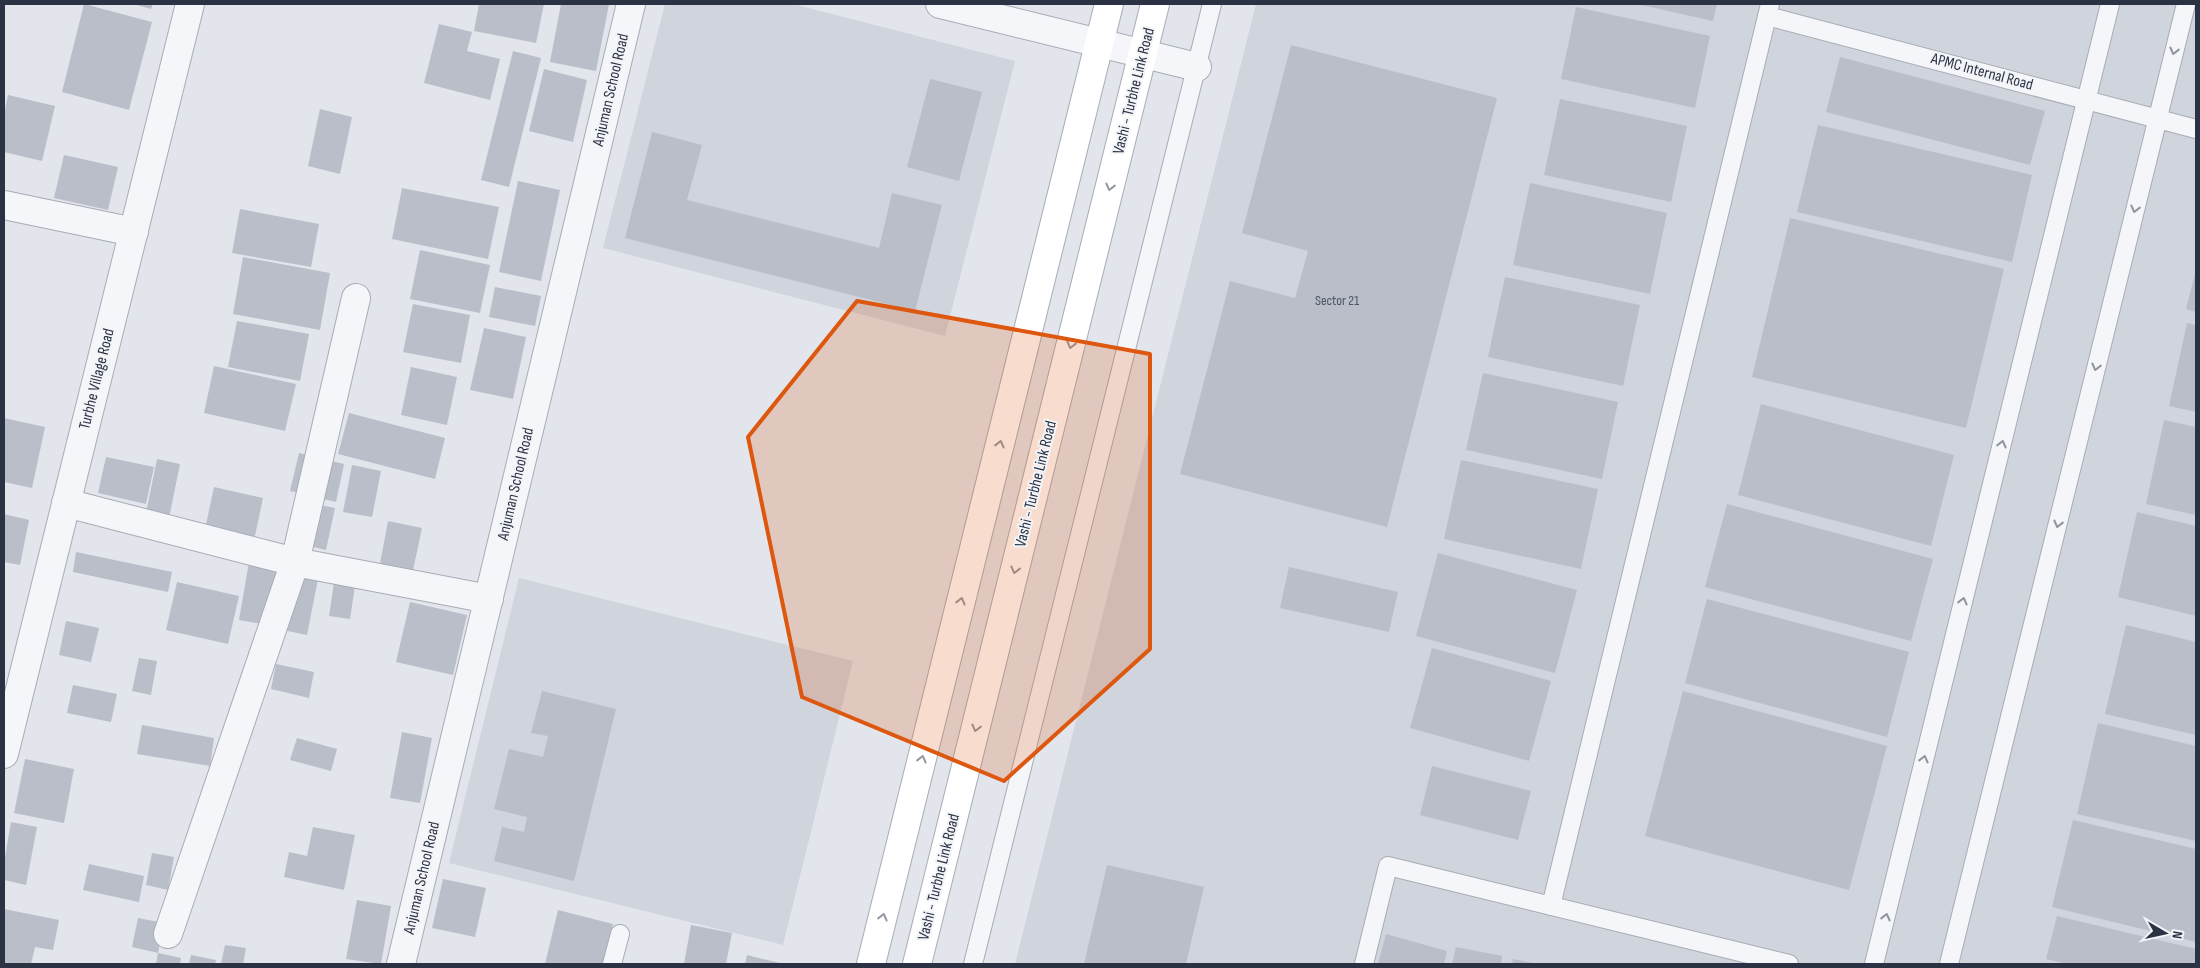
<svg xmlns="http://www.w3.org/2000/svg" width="2200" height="968" viewBox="0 0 2200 968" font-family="'Sofia Sans Condensed',sans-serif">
<rect width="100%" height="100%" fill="#e2e5eb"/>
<g fill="#d0d4dd">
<polygon points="665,4 793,4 1015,61 945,336 603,248"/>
<polygon points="1256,4 2196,4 2196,964 1015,964"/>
<polygon points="519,578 853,661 783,945 449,863"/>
</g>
<g fill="#b9bec8">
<polygon points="84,4 152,22 129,110 62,92"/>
<polygon points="133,4 153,4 151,9"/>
<polygon points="479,4 544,4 536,43 474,31"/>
<polygon points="561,4 609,4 596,71 550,62"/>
<polygon points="1637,4 1717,4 1713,21"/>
<polygon points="1576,7 1710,36 1695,108 1561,79"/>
<polygon points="439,24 472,32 467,51 500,59 490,100 424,83"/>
<polygon points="1291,45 1497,98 1387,527 1180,474 1230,281 1295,298 1308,251 1242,233"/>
<polygon points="513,51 541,58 509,187 481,180"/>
<polygon points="1840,57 2045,111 2030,165 1826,112"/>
<polygon points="544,69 587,80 573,142 529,131"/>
<polygon points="930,79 982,92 959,181 907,167"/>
<polygon points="8,95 55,106 42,161 4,152 4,114"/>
<polygon points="1560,99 1687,126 1671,202 1544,175"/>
<polygon points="320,109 352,117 340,174 308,166"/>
<polygon points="1818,125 2032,175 2012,262 1797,212"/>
<polygon points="652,132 702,145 687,200 879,248 892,193 942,205 915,311 625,238"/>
<polygon points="64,155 118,167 108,210 54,198"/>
<polygon points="518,181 560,190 541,281 499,272"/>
<polygon points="1530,183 1667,213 1650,294 1513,265"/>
<polygon points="402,188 499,207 488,259 392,239"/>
<polygon points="240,209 319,224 311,267 232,253"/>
<polygon points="1790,218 2004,269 1966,428 1752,377"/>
<polygon points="420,250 490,265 480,313 410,299"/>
<polygon points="243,257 330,273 320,330 233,314"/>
<polygon points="2196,270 2196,312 2186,309"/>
<polygon points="1505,277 1640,305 1623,386 1488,357"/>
<polygon points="495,287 541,296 535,326 489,317"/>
<polygon points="413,304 470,315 461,363 403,352"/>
<polygon points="237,321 309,334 300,381 228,367"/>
<polygon points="2187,323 2196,325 2196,412 2169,406"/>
<polygon points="484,328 526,337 513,399 470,390"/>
<polygon points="214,366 296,384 285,431 204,413"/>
<polygon points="411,367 457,377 447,425 401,415"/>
<polygon points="1483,373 1618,402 1602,479 1466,450"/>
<polygon points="1761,404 1954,455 1931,546 1738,495"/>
<polygon points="349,413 445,438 435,479 338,454"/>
<polygon points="4,418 45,427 32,488 4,482"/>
<polygon points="2164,420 2196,427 2196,515 2146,504"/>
<polygon points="299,453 344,464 336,502 290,491"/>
<polygon points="106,457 154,467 146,504 98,493"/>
<polygon points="157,459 180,464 168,523 145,518"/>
<polygon points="1461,460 1598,489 1581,569 1444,539"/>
<polygon points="352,465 381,471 372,517 343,512"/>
<polygon points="214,487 263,498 253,545 204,534"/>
<polygon points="300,501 335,508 326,550 292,542"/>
<polygon points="1727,504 1933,559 1911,641 1705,587"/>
<polygon points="2137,512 2196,526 2196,616 2118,597"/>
<polygon points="4,514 29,520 20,565 4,562"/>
<polygon points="388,521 422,528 412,575 379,569"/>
<polygon points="76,552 172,572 168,592 73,572"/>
<polygon points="1438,553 1577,590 1555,673 1416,636"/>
<polygon points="249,562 278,567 268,625 239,620"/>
<polygon points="296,564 320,569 307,635 283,630"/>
<polygon points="1289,567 1398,592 1389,632 1280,608"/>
<polygon points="335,576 356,579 350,619 329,616"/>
<polygon points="177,582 239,596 228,644 166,630"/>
<polygon points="1707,599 1909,652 1887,737 1685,683"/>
<polygon points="410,602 467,615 453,675 396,662"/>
<polygon points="66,621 99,628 91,662 59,655"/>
<polygon points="2126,625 2196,642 2196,735 2105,714"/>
<polygon points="1432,648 1551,681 1529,761 1410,728"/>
<polygon points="139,658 157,661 151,695 132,691"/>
<polygon points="276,664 314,672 309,698 271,689"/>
<polygon points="73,685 117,694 111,722 67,713"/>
<polygon points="542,691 616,709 574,881 494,861 502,827 524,832 527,817 494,809 509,749 543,757 548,736 531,733"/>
<polygon points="1683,691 1887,746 1849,890 1645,836"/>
<polygon points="2098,723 2196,746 2196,841 2077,814"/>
<polygon points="142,725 214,738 210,766 137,754"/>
<polygon points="402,732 432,738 420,803 390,798"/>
<polygon points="297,738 337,749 331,771 290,760"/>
<polygon points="25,759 74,769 64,823 14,813"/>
<polygon points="1432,766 1531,791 1518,840 1420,815"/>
<polygon points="2073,820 2196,849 2196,942 2052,907"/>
<polygon points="11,822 37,827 26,885 4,880 4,863"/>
<polygon points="313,827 355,835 344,890 284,877 289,852 307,856"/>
<polygon points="152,853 174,857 168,890 146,885"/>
<polygon points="89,864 144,876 139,902 83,890"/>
<polygon points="1107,865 1204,887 1186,964 1084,964"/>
<polygon points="443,879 486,888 475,937 432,928"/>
<polygon points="357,900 391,906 381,964 346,959"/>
<polygon points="4,909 59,920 53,950 35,947 31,964 4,964"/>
<polygon points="558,910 613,924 603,964 545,964"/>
<polygon points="2057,916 2196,949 2196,964 2068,964 2046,959"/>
<polygon points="138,918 164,923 158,953 132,947"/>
<polygon points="691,925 732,933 726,964 684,964"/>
<polygon points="1386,934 1447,951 1444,964 1378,964"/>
<polygon points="225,945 246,948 243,964 221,964"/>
<polygon points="1456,947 1502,956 1501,964 1452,964"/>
<polygon points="158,953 181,958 180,964 156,964"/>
<polygon points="191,955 216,960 215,964 189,964"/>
<polygon points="747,955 784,964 745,964"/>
<polygon points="1513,959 1533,963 1533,964 1512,964"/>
</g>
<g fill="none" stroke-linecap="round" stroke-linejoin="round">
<defs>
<g id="service">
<polyline points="1767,16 2196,129"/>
<polyline points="1551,906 1770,4"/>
<polyline points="612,964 620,934"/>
<polyline points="973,964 1212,4"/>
<polyline points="1364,964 1388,866 1789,964"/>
<polyline points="1874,964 2110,4"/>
<polyline points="1949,964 2186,4"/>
</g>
<g id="minor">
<polyline points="940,4 1197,67"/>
<polyline points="4,205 134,232"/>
<polyline points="66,503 295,562 489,599"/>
<polyline points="4,754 190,4"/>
<polyline points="168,934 295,562 356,298"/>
<polyline points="401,964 631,4"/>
</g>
<g id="secondary">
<polyline points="871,964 1109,4"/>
<polyline points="917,964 1155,4"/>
</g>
</defs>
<use href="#service" stroke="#a7acb5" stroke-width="20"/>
<use href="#minor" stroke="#a7acb5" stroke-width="30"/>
<use href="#secondary" stroke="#a7acb5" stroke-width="30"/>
<use href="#service" stroke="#f5f6f9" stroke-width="18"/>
<use href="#minor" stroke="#f5f6f9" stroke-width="28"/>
<use href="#secondary" stroke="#fff" stroke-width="28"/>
</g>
<defs><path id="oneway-chevron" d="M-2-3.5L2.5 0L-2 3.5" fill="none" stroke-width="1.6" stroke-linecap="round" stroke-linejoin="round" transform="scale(1.25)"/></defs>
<g stroke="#90949e">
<use href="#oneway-chevron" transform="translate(2174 51) rotate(104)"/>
<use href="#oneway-chevron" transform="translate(2135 209) rotate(104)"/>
<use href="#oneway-chevron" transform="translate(2096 367) rotate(104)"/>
<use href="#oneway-chevron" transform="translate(2002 444) rotate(-76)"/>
<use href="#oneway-chevron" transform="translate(2058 524) rotate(104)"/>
<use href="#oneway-chevron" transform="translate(1963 601) rotate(-76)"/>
<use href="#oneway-chevron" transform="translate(1924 759) rotate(-76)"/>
<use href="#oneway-chevron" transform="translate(1886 917) rotate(-76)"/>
</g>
<g stroke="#9498a1">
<use href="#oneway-chevron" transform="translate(1110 187) rotate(104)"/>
<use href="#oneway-chevron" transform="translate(1071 345) rotate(104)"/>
<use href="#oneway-chevron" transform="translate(1000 444) rotate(-76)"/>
<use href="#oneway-chevron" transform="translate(1015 570) rotate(104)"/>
<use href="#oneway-chevron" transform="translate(961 601) rotate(-76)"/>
<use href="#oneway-chevron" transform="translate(976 728) rotate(104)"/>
<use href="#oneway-chevron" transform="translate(922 759) rotate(-76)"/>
<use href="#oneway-chevron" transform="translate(883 917) rotate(-76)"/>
</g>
<path fill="#de570f" fill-opacity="0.2" stroke="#de570f" stroke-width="4" stroke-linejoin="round" d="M857 301 1150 354V649L1004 781 802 697 748 437Z"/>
<g text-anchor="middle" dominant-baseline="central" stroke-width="4" stroke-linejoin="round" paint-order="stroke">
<g font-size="14" fill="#4e5564">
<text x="1337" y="300">Sector 21</text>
</g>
<g font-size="16" fill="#2a3243" stroke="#f2f4f8">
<text transform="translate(1982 72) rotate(15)">APMC Internal Road</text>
<text transform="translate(611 90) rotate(-77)">Anjuman School Road</text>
<text transform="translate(1134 91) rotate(-76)">Vashi - Turbhe Link Road</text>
<text transform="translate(97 379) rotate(-76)">Turbhe Village Road</text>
<text transform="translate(516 484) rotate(-77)">Anjuman School Road</text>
<text transform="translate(1036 484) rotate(-76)">Vashi - Turbhe Link Road</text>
<text transform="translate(939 877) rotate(-76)">Vashi - Turbhe Link Road</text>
<text transform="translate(422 878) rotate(-77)">Anjuman School Road</text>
</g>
</g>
<rect width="2200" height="968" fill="none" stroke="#2a3243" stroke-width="10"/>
<g transform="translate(2165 933) rotate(99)" stroke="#f2f4f8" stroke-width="4" paint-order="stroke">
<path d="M0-4L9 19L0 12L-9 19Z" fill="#2a3243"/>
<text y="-8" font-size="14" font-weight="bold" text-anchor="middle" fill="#2a3243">N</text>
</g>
</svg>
